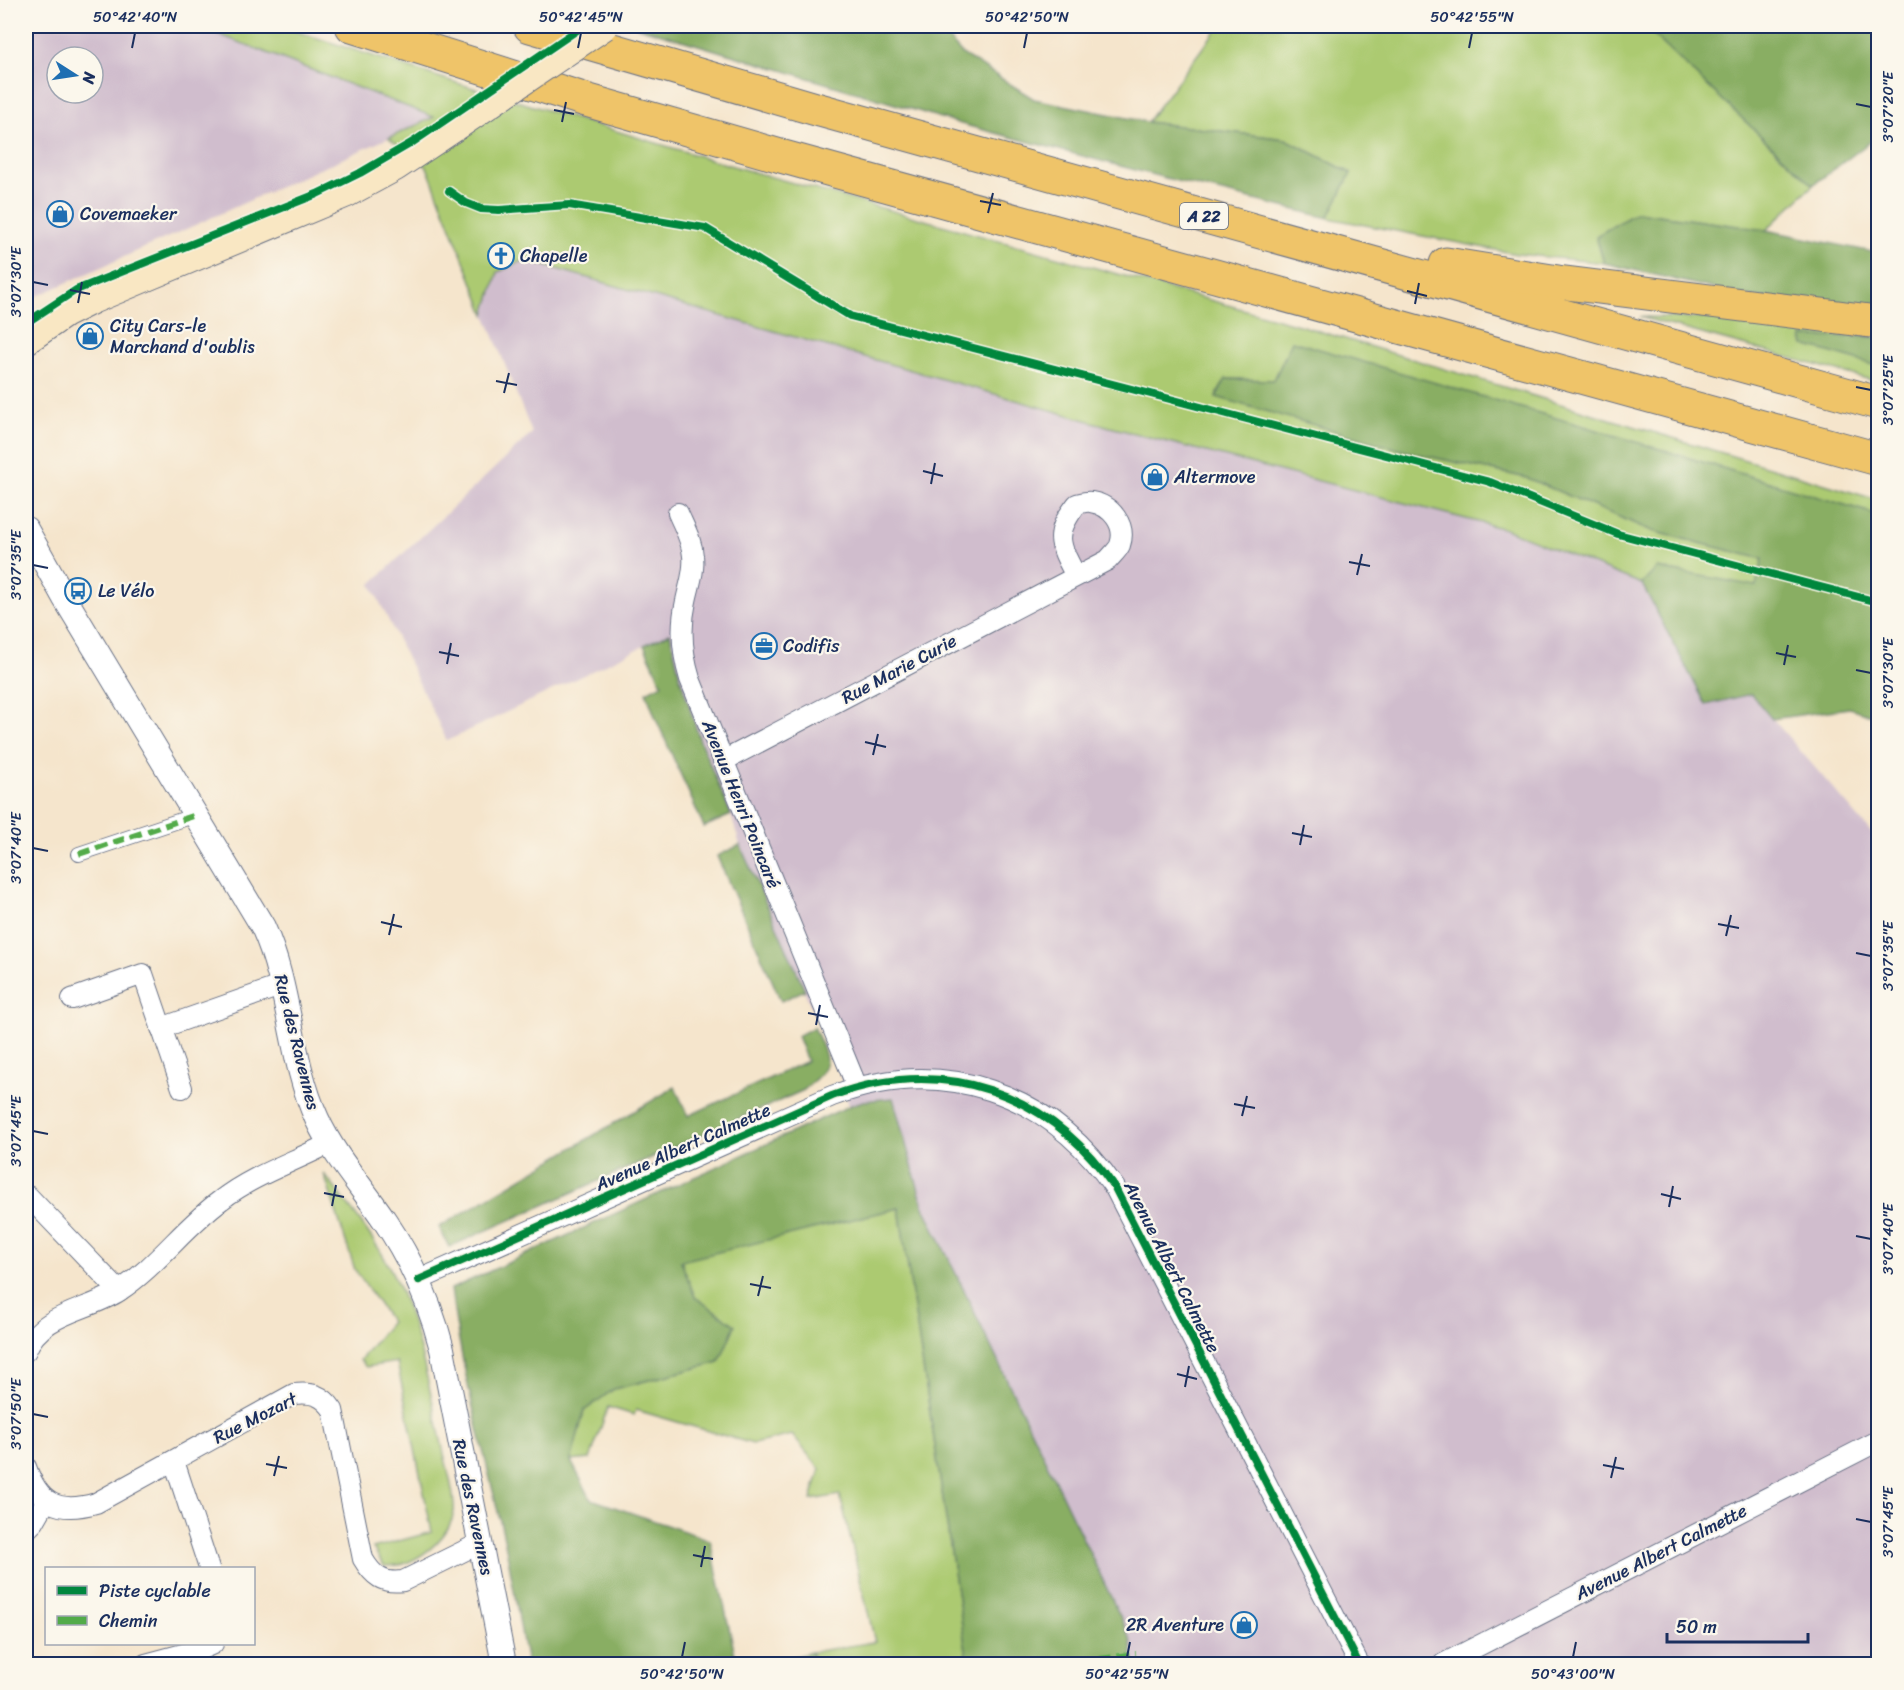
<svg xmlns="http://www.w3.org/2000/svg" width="1904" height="1690" viewBox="0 0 1904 1690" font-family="Sriracha,sans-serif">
<rect width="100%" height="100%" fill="#fbf7ec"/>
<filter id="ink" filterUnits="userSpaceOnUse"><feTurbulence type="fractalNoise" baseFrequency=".0167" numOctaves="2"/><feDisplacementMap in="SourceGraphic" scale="12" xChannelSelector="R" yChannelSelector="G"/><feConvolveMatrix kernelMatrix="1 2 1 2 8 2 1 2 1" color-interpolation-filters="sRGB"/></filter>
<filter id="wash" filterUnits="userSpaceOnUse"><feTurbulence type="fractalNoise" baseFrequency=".008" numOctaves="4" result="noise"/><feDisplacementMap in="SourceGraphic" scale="24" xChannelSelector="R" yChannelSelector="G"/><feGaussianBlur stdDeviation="1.35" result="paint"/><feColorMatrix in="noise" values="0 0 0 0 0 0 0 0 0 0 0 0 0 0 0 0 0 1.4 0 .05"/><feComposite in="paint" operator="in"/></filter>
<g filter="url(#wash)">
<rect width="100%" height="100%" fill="#f5e5cc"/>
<g fill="#d0bdcd" fill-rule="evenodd">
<path d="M26 26H197L435 117 26 301ZM57 57H93V93H57Z"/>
<polygon points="525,260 1110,427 1505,529 1642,584 1706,705 1751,694 1876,838 1878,837 1878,1664 1133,1664 1130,1637 923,1205 893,1098 863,1101 849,1106 837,1065 740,845 731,815 700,741 680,677 670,633 447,741 371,584 532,433 485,314 498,272"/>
</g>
<g fill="#acca71" stroke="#647c68" stroke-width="1.5">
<polygon points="197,26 280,26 460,84 736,167 1299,325 1878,500 1878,515 1580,425 1292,342 1274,380 1226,379 1216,396 1405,451 1527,478 1652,531 1763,559 1756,587 1658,568 1642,584 1505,529 1110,427 525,260 498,272 485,314 427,167 389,138 434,117"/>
<path d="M1219 26C1236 26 1239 31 1258 26H1644L1813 185 1766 230 1637 212 1596 236 1604 263 1517 254 1328 218 1351 173 1286 139 1147 122Z"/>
<polygon points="1640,317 1769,319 1878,337 1802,338 1804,345 1878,366 1878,382"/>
<path d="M324 1174C345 1201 367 1228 385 1259 418 1317 428 1385 443 1449 446 1464 456 1498 454 1512 450 1535 427 1555 406 1563 400 1566 391 1565 384 1566L373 1548 432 1532 397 1362 366 1367 360 1360 391 1322 355 1270Z"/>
<polygon points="899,1208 968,1664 815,1664 811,1652 875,1642 840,1495 811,1500 820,1469 792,1435 753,1444 636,1410 634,1415 608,1407 590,1459 571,1461 584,1411 614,1389 719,1362 735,1325 695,1297 680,1261"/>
</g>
<g fill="#89ae63" stroke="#526e60" stroke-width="1.5">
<polygon points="635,26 937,26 962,54 1034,99 1147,122 1286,139 1351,173 1328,218 1173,180 961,124"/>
<polygon points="1644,26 1878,26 1878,136 1813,185"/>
<polygon points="1637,212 1766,230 1878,253 1878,312 1741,295 1604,263 1596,236"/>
<polygon points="1802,337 1878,337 1878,366 1804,345"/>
<polygon points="1292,341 1580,425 1878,515 1878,717 1849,708 1772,719 1751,694 1706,705 1642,584 1657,568 1756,586 1763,559 1652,531 1527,478 1405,451 1216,397 1226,379 1274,380"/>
<polygon points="670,633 680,677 700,741 731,815 704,827 656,719 646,692 662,684 644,645"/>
<polygon points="740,845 805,990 781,1001 717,856"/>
<path d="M814 1027C829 1062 834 1063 804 1090L449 1247 439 1227 675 1087 688 1116 807 1061 797 1036Z"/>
<path d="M893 1098 923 1205 1130 1637 1133 1662 1120 1664H968L899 1208 681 1261 695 1297 735 1325 719 1362 614 1389 584 1411 571 1461 591 1499 710 1540 737 1664H527C518 1618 512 1571 501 1525 483 1447 461 1369 451 1289L849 1106 863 1101Z"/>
<polygon points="811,1652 815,1664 771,1664"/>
</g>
</g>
<g filter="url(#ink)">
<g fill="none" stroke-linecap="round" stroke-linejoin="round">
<defs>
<polyline id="pedestrian" points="79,854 196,815"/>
<g id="minor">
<path d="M678 513C684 527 692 540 693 556 695 571 689 586 686 601 680 627 682 653 690 679L857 1087"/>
<path d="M723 761 1108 560C1112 555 1118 550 1120 545 1127 525 1111 505 1091 502 1087 501 1081 503 1077 504 1053 535 1059 544 1076 576"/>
<polyline points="72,999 143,974 182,1088"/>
<polyline points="161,1028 283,985"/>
<polyline points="28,1196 119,1291"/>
<path d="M419 1280 832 1096C943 1055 1049 1091 1115 1188L1359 1664"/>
<path d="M26 1351C40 1313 89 1311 119 1291 157 1266 184 1227 221 1200 253 1175 294 1162 330 1143"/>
<polyline points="174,1461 209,1568"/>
<path d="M26 1467C39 1504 58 1514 96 1503L294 1394C312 1392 323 1395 333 1410L363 1559C373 1576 383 1584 403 1581L480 1543"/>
<polyline points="26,1530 34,1522 46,1501"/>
<polyline points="146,1664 202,1649 213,1644"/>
<polyline points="1443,1664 1878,1441"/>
</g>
<path id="tertiary" d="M26 529 64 597 263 927C291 988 289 1058 317 1119 334 1156 362 1187 385 1221 412 1261 430 1302 442 1349L504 1664"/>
<polyline id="secondary" points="26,341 65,314 93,300 346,194 396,167 456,127"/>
<g id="motorway">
<polyline points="352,26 586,100 784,157 1878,459"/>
<polyline points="530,26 816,109 1878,403"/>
<polyline points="1446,264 1558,282 1878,322"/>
</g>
</defs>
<use href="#pedestrian" stroke="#676f84" stroke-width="16"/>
<use href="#minor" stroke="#676f84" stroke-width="22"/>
<use href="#tertiary" stroke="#676f84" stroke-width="26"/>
<use href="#secondary" stroke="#676f84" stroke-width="29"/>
<use href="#motorway" stroke="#676f84" stroke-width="35"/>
<use href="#pedestrian" stroke="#fff" stroke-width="14"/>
<use href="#minor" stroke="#fff" stroke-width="20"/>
<use href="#tertiary" stroke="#fff" stroke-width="24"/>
<use href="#secondary" stroke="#f9e7c3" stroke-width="27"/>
<use href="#motorway" stroke="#efc469" stroke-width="33"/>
<defs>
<polyline id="secondary-bridge" points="456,127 605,26"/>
</defs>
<use href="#secondary-bridge" stroke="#676f84" stroke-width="29" stroke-linecap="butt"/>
<use href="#secondary-bridge" stroke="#f9e7c3" stroke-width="27"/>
<g stroke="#52ab49" stroke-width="6" stroke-dasharray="12 6" stroke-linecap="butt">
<polyline points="79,854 196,815"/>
<polyline points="1064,1664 1136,1654"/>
</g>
<defs>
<g id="cycleway">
<polyline points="449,191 466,203 481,209 499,210 569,205 705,228 850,316 1490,482 1618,534 1878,602"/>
<polyline points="26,323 76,290 317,194 360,173 413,142 583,26"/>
<path d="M419 1280 832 1096C943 1055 1049 1091 1115 1188L1359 1664"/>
</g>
</defs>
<use href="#cycleway" stroke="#fbf7ec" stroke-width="11"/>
<use href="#cycleway" stroke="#00873e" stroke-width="8"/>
</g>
</g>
<path fill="none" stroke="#1b2f5e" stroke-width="2" d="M132 48 135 33M578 48 581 33M1024 48 1027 33M1469 48 1472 33M1856 104 1871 107M554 110 574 114M562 122 566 102M980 201 1001 205M988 213 993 193M33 282 48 285M70 290 90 294M1407 291 1427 296M78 303 82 282M1415 304 1419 283M496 381 517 385M1856 387 1871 390M504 393 509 373M923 471 943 476M931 484 935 463M1349 562 1370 566M33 565 48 568M1357 575 1362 554M439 652 459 656M1776 653 1796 657M447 664 451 643M1784 665 1788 645M1856 670 1871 673M865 742 886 747M873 755 878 734M1292 833 1312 837M1300 845 1304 825M33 848 48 851M381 922 402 927M1718 924 1739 928M389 935 394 914M1726 936 1731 915M1856 953 1871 956M808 1013 828 1017M816 1025 820 1005M1234 1104 1255 1108M1242 1116 1247 1096M33 1131 48 1134M324 1193 344 1197M1661 1194 1681 1199M332 1206 336 1185M1669 1207 1673 1186M1856 1236 1871 1239M750 1284 771 1288M758 1296 763 1276M1177 1374 1197 1379M1185 1387 1189 1366M33 1414 48 1417M266 1464 287 1468M1603 1465 1624 1469M274 1476 279 1456M1611 1478 1616 1457M1856 1519 1871 1522M693 1555 713 1559M701 1567 705 1546M682 1657 685 1642M1127 1657 1130 1642M1573 1657 1576 1642"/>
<defs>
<symbol id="shop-ring" viewBox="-11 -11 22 22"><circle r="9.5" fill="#fbf7ec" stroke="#1f6fb2" stroke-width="1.5"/><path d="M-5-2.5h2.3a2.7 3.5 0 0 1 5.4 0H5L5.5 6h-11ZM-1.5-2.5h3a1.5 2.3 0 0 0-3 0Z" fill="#1f6fb2"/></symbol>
<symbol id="church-ring" viewBox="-11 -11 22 22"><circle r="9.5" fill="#fbf7ec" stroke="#1f6fb2" stroke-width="1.5"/><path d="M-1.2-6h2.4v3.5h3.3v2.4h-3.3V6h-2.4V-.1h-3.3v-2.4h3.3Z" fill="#1f6fb2"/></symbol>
<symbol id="bus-ring" viewBox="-11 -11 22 22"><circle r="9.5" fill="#fbf7ec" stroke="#1f6fb2" stroke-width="1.5"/><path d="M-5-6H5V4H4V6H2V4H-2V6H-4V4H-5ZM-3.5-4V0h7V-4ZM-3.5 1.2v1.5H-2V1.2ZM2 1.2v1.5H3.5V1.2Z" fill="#1f6fb2"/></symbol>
<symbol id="office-ring" viewBox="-11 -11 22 22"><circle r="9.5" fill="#fbf7ec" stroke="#1f6fb2" stroke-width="1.5"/><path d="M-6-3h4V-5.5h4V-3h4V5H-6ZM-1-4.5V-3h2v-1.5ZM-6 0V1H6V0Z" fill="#1f6fb2"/></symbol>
</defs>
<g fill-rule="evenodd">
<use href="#shop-ring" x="45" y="199" width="30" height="30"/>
<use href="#church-ring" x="486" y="241" width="30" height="30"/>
<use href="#shop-ring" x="75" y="321" width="30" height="30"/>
<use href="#shop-ring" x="1140" y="462" width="30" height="30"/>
<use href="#bus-ring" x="63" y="576" width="30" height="30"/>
<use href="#office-ring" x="749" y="631" width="30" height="30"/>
<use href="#shop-ring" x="1229" y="1610" width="30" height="30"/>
</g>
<g text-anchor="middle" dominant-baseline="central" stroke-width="4.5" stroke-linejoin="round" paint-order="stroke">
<rect fill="#fbf7ec" stroke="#5e6b89" stroke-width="1.5" x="1180" y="203" width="48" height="26" rx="4.5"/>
<g font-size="16" font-weight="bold" fill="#1b2f5e">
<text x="1204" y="216">A 22</text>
</g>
<g font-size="18" fill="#1b2f5e" stroke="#fbf7ec" text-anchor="start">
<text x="80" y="214">Covemaeker</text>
<text x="520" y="256">Chapelle</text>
<text x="110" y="326">City Cars-le<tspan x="110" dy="21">Marchand d'oublis</tspan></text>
<text x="1174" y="477">Altermove</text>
<text x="98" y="591">Le Vélo</text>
<text x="783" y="646">Codifis</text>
<text x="1224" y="1625" text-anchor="end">2R Aventure</text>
</g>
<g font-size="18" fill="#1b2f5e" stroke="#fbf7ec">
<text transform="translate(899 669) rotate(-28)">Rue Marie Curie</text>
<text transform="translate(741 804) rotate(68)">Avenue Henri Poincaré</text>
<text transform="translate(297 1042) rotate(76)">Rue des Ravennes</text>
<text transform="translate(683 1147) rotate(-24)">Avenue Albert Calmette</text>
<text transform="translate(1172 1267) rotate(63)">Avenue Albert Calmette</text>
<text transform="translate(255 1418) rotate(-27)">Rue Mozart</text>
<text transform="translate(473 1507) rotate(78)">Rue des Ravennes</text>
<text transform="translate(1661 1552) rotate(-27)">Avenue Albert Calmette</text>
</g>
</g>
<rect width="1904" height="1690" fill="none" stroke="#fbf7ec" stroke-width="66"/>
<rect x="45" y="1567" width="210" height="78" fill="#fbf7ec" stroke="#a1a7b3" stroke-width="1.5"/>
<rect x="57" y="1586" width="30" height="9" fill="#00873e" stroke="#a1a7b3" stroke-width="1.5"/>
<text x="99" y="1597" font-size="18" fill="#1b2f5e">Piste cyclable</text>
<rect x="57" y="1616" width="30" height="9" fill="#52ab49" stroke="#a1a7b3" stroke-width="1.5"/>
<text x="99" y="1627" font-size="18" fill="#1b2f5e">Chemin</text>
<g transform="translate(75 75) rotate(102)"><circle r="28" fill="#fbf7ec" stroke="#a1a7b3" stroke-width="1.5"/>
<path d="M0-4.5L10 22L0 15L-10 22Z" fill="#1f6fb2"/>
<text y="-9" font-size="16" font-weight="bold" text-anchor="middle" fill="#1b2f5e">N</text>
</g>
<path d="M1667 1633v9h141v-9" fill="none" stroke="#1b2f5e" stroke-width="3"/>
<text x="1676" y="1633" font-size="18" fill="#1b2f5e" stroke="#fbf7ec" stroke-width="4.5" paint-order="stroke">50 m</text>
<rect x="33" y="33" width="1838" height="1624" fill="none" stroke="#1b2f5e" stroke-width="2"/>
<g font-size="15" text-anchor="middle" fill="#1b2f5e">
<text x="135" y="22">50°42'40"N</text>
<text x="581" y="22">50°42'45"N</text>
<text x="1027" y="22">50°42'50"N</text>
<text x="1472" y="22">50°42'55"N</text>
<text transform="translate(1888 107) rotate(-90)" y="5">3°07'20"E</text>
<text transform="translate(16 282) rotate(-90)" y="5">3°07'30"E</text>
<text transform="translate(1888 390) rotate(-90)" y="5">3°07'25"E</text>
<text transform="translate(16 565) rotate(-90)" y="5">3°07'35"E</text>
<text transform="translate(1888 673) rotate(-90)" y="5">3°07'30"E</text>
<text transform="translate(16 848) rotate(-90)" y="5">3°07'40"E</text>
<text transform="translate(1888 956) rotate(-90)" y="5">3°07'35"E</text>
<text transform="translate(16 1131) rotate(-90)" y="5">3°07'45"E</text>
<text transform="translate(1888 1239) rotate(-90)" y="5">3°07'40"E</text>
<text transform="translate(16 1414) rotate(-90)" y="5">3°07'50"E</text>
<text transform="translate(1888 1522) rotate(-90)" y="5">3°07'45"E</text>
<text x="682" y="1679">50°42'50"N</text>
<text x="1127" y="1679">50°42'55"N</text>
<text x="1573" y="1679">50°43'00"N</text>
</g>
</svg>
